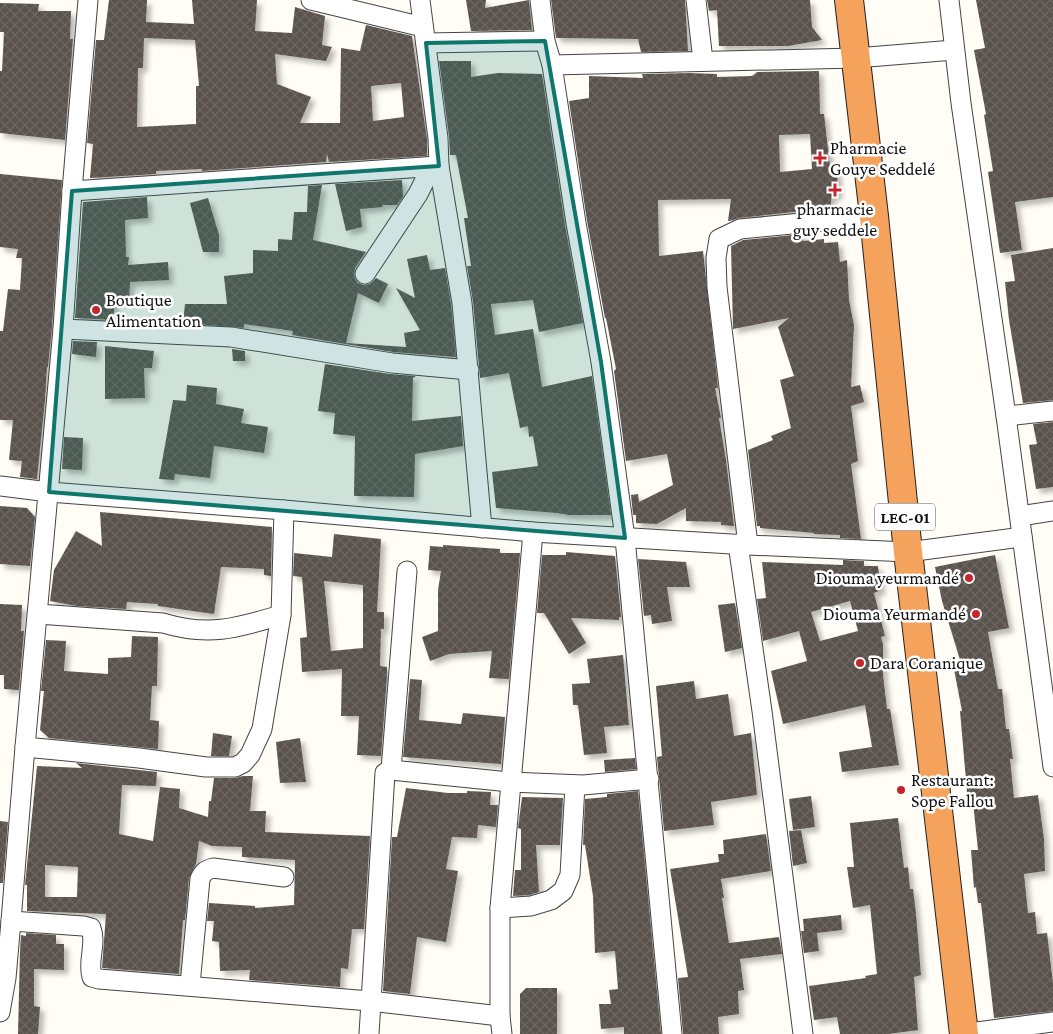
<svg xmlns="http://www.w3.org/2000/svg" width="1053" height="1034" viewBox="0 0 1053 1034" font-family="'Crimson Pro',serif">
<defs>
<pattern id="building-cross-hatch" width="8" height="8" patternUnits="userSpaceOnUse" patternTransform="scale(1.25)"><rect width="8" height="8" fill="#5a524d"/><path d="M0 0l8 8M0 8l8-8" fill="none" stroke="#6d6662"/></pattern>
<filter id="shadow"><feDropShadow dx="4.5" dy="4.5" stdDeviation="2.5" flood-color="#0004"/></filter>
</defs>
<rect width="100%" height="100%" fill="#fffdf5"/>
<g fill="url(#building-cross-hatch)" fill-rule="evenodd" filter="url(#shadow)">
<path d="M109 0H147L146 22 194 24 192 0H257L255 31 292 33 295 7 325 16 322 45 332 47 326 61 275 54 277 84 311 97 300 123H340L341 48 360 51 366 25 412 36 427 139V156L329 162 327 154 326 162 202 171V169L156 171V174L90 178 93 144 87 143 96 40H104ZM144 38 195 40 199 86H196V124L137 127 138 68H143ZM401 83 404 117 373 121 371 86Z"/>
<polygon points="466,0 486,0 485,8 529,0 532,30 471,31"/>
<polygon points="551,0 685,0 688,51 641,52 638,39 556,38"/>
<polygon points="707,0 810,0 812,27 822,40 788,46 719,46 717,10 709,11"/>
<polygon points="976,0 1053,0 1053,197 1015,202 1022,250 1000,253 988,172 993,171 984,115 986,114 974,50 985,48"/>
<polygon points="0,3 39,4 38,11 71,11 70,39 73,39 65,140 0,133 0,71 2,71 4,32 0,32"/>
<polygon points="439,61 471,61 471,77 498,73 542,74 565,225 583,323 539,332 533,300 491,304 495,335 533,329 542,387 592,376 611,515 569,515 557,513 496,508 492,472 538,466 533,436 529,437 528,426 520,428 509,373 480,378 473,302 467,266 471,266 464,218 468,218 456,155 450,155 449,137"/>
<path d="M819 71 820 114H824L830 167H837L838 195 832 196 830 208 739 218 730 221H728L731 199 658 200 659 256 703 251 718 388H715L721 418H719L726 460 734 526 721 525V522L686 521V508L657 524 636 523V515H633L631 495 638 494 639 502 673 485 667 454 626 461 614 371 616 369 606 318H605L587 221 569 101 589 98V76L643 78 642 74 689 73 717 74V77L752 76 757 72ZM810 134 812 169 780 172 779 135Z"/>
<polygon points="0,174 62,180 52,328 48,367 47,367 45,400 37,479 20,477 22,461 9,460 13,420 0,420 0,331 3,331 8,289 20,290 22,258 16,258 18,249 0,247"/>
<polygon points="402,180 403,197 397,205 382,205 383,207 360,209 362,227 346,231 335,184"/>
<polygon points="322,185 313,240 366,252 355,268 354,274 355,279 358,283 364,285 370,284 376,278 388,284 379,303 358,293 346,343 406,347 404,333 420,330 396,288 415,298 407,259 427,255 430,270 445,268 451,304 456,357 393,352 292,335 293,331 244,324 244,328 183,323 185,304 227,304 224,276 253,273 253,250 278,251 278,239 292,240 294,212 307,212 308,186"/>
<polygon points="147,197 148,218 125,220 126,257 129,257 128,265 168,262 169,280 130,282 129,300 115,299 113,320 75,318 83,202"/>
<polygon points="208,198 219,235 219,252 203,252 190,203"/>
<polygon points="803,234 803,241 824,239 824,243 838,242 840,262 847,260 849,300 854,325 851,387 860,385 864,402 851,406 858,461 851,464 861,539 840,538 840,535 814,534 814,533 760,528 760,526 757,526 748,450 773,440 771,436 791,428 780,380 794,376 778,327 789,318 733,329 731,246 743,240"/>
<polygon points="1053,248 1053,400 1023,403 1009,320 1005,282 1015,281 1011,255"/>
<polygon points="73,341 97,342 96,357 72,354"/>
<polygon points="105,346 154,351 152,368 144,368 145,398 105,399"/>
<polygon points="232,349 245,351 245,361 233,361"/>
<polygon points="325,364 390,374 416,376 413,378 412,421 461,416 463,446 415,454 414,497 354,496 355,436 333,434 335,413 318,411"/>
<polygon points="187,385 217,388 216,404 244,409 241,423 268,427 264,453 214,446 210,478 175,474 174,480 159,479 173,400 186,401"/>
<polygon points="1053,422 1053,487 1036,489 1029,445 1037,444 1033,424"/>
<polygon points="64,437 83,438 82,470 62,469"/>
<polygon points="0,506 27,508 35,517 30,566 0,564"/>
<polygon points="100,512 272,527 271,576 264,575 264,569 221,567 214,614 158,606 158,604 127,602 126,609 77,606 50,601 54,570 76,531 102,546"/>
<path d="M334 534 381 539 377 612H384V629H381L380 666 387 667V676L381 756 357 755 359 716H341L342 669 302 672 300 638 307 637 302 577 293 576 294 553 332 557ZM324 581 363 585V648L331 651Z"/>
<polygon points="443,545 500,549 500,553 520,553 509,679 489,678 492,651 449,654 430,661 422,637 438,631 438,590 441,571 428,570 430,546 443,547"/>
<polygon points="566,552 615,556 621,617 619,617 619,620 571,618 586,643 569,654 544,613 537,613 542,555 566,555"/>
<polygon points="995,555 1009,628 988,632 998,689 1002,689 1006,729 1009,729 1013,759 1010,759 1014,798 1038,795 1044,839 1045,871 1024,874 1028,913 1035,912 1037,934 1047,933 1053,983 1053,1011 994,1018 981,903 978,903 976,887 974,888 971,850 978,850 973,802 968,803 960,711 962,711 953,664 961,663 942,601 935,567"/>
<polygon points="638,559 686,562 690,587 667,587 672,621 652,624 651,615 644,616"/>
<path d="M843 560 864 561V566H878L881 590 874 593 885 636 881 637 883 644V675L887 709H890L899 765 842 772 839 752 872 747 865 705 783 724 771 671 807 661 799 631 763 641 757 599 766 598 762 562 843 565ZM850 601 858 631 820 641 811 612Z"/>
<polygon points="735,603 742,648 725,652 718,605"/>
<polygon points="0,604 22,605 21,631 24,631 19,690 4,689 4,675 0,675"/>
<polygon points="132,636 158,637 157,686 152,686 150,720 159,721 158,749 49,738 40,730 44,691 41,691 46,640 66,641 64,671 108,674 108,658 131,657"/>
<polygon points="623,655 629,725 604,727 607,753 584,755 578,705 573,705 572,684 590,683 587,659"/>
<polygon points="410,679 422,680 419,720 461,724 463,713 505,717 501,764 403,757"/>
<polygon points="694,681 696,699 728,694 734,736 751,733 757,795 711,802 714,825 664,831 657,757 662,756 656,686"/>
<polygon points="213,733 232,736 229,756 211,756"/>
<polygon points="300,738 306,782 280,783 276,742"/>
<polygon points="635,758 636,769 605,772 604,760"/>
<path d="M76 763 157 772 156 786 122 785 119 834 153 841 160 787 180 789 179 808 208 817 209 801H211L214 778H235L243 776H253L250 811H266L265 832 370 836 364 929H352L348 969 341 968 340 987 249 980 250 970 220 971 219 942 212 941 214 921H207L209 903 255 906V908L294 905 295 860 242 857V847L212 846 199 841 196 864 189 878 185 920H183L179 974 102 968 106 914 27 911V885H25L37 766 82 768ZM45 865 78 867 77 897H45Z"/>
<polygon points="406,788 448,793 467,793 467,791 491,792 490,805 498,805 496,827 478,825 477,838 452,837 446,869 458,871 446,942 417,937 410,994 383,991 392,837 397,837"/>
<polygon points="638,791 661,1034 624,1034 624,1027 601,1029 599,1004 611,1004 609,990 618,989 615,951 595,953 593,896 585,845 583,845 585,799 607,797 607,794"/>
<polygon points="811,796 815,827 793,830 789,799"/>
<polygon points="522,797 563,798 560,845 536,845 539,892 529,895 513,896 515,870 521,870 521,829 518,828"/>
<polygon points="898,818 904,868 908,867 910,889 913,889 916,914 921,975 914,977 918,1030 889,1034 840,1034 837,1017 814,1020 809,986 866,978 865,976 877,974 870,905 853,908 847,867 854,867 850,823"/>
<polygon points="0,821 8,822 3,883 0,883"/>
<polygon points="801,830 807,863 793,866 789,831"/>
<polygon points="766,834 771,871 721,879 724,898 722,898 729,943 779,937 782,954 740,959 744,990 738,991 739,1014 718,1017 719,1034 683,1034 678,978 688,977 670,869 719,862 718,854 724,854 723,840"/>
<polygon points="841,915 842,930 817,933 819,951 804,953 801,931 804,931 803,919"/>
<polygon points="26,933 56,935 56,944 64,944 64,970 34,969 34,1006 40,1007 38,1034 18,1034 20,951 21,935 26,936"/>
<polygon points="526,988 557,988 557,1034 520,1034 520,994"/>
</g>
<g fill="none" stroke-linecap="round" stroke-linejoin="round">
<defs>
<g id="street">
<polyline points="311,0 423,27"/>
<polyline points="420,0 438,138 439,166 462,303 482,528"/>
<polyline points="540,0 545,41 552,65 576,223 601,362 625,538 672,1034"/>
<polyline points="696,0 703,61"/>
<polyline points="949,0 961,103 1006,416 1053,767"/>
<polyline points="426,43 545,41"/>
<polyline points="552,65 856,58 954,50"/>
<polyline points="72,191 439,166"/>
<polyline points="365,274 418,194 424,182 428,167"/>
<polyline points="63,329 231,337 392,363 469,370"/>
<polyline points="1006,416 1053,411"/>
<polyline points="0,486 49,492 284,510 533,532 748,545 908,552 1022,537"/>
<polyline points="1020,516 1053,511"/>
<polyline points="738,544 762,711 803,1034"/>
<polyline points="748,545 717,287 716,258 719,239 740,229 874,216"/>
<path d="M38 614 163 623C209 637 237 628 281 615L284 510"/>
<polyline points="25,747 139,758 206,767 235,767 243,763 250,755 262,729 281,615"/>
<polyline points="391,770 407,571"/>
<polyline points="500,908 531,906 551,900 563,891 570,875 575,785"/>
<path d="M11 921 83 926 91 928C97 944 87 961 92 977L99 979 370 1001 500 1016"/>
<path d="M190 985 200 879C203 872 206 870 213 868L284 877"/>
<polyline points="0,1012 6,978 11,921 25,747 63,329 72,191 88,0"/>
<polyline points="369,1034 385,773 391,770 510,782 583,785 649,779"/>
<polyline points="502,1034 500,1016 500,908 533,532"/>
<polyline points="961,1034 1053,1022"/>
</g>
<polyline id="highway" points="849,0 874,216 908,552 964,1034"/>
</defs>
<use href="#street" stroke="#444" stroke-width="21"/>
<use href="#highway" stroke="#222" stroke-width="30"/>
<use href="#street" stroke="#fff" stroke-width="19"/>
<use href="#highway" stroke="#f5a25d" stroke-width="28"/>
</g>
<path fill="#0f766e" fill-opacity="0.2" stroke="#0f766e" stroke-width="4" stroke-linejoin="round" d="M545 41 601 362 625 538 49 492 72 191 439 166 426 43Z"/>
<g fill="#c4262e" stroke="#fff" stroke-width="2">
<path d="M817.5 150.5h5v5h5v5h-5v5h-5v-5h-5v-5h5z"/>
<path d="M832.5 182.5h5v5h5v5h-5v5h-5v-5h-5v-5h5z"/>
<circle cx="96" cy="310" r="5"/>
<circle cx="969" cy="578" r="5"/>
<circle cx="976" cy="614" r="5"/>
<circle cx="860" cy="663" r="5"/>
<circle cx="901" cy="790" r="5"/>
</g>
<g text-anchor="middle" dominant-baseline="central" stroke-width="5" stroke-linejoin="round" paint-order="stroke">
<rect fill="#fff" stroke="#585858" stroke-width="1" x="875" y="503.5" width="60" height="27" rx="4"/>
<g font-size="16" font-weight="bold" fill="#111">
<text x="905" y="517">LEC-01</text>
</g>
<g font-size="18" fill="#111" stroke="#fff" text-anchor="start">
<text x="830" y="148">Pharmacie<tspan x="830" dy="21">Gouye Seddelé</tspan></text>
<text x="835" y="209" text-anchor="middle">pharmacie<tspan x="835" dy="21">guy seddele</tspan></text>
<text x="106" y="300">Boutique<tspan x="106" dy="21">Alimentation</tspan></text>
<text x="959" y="578" text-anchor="end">Diouma yeurmandé</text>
<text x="966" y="614" text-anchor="end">Diouma Yeurmandé</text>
<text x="870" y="663">Dara Coranique</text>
<text x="911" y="780">Restaurant:<tspan x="911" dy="21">Sope Fallou</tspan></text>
</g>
</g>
</svg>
